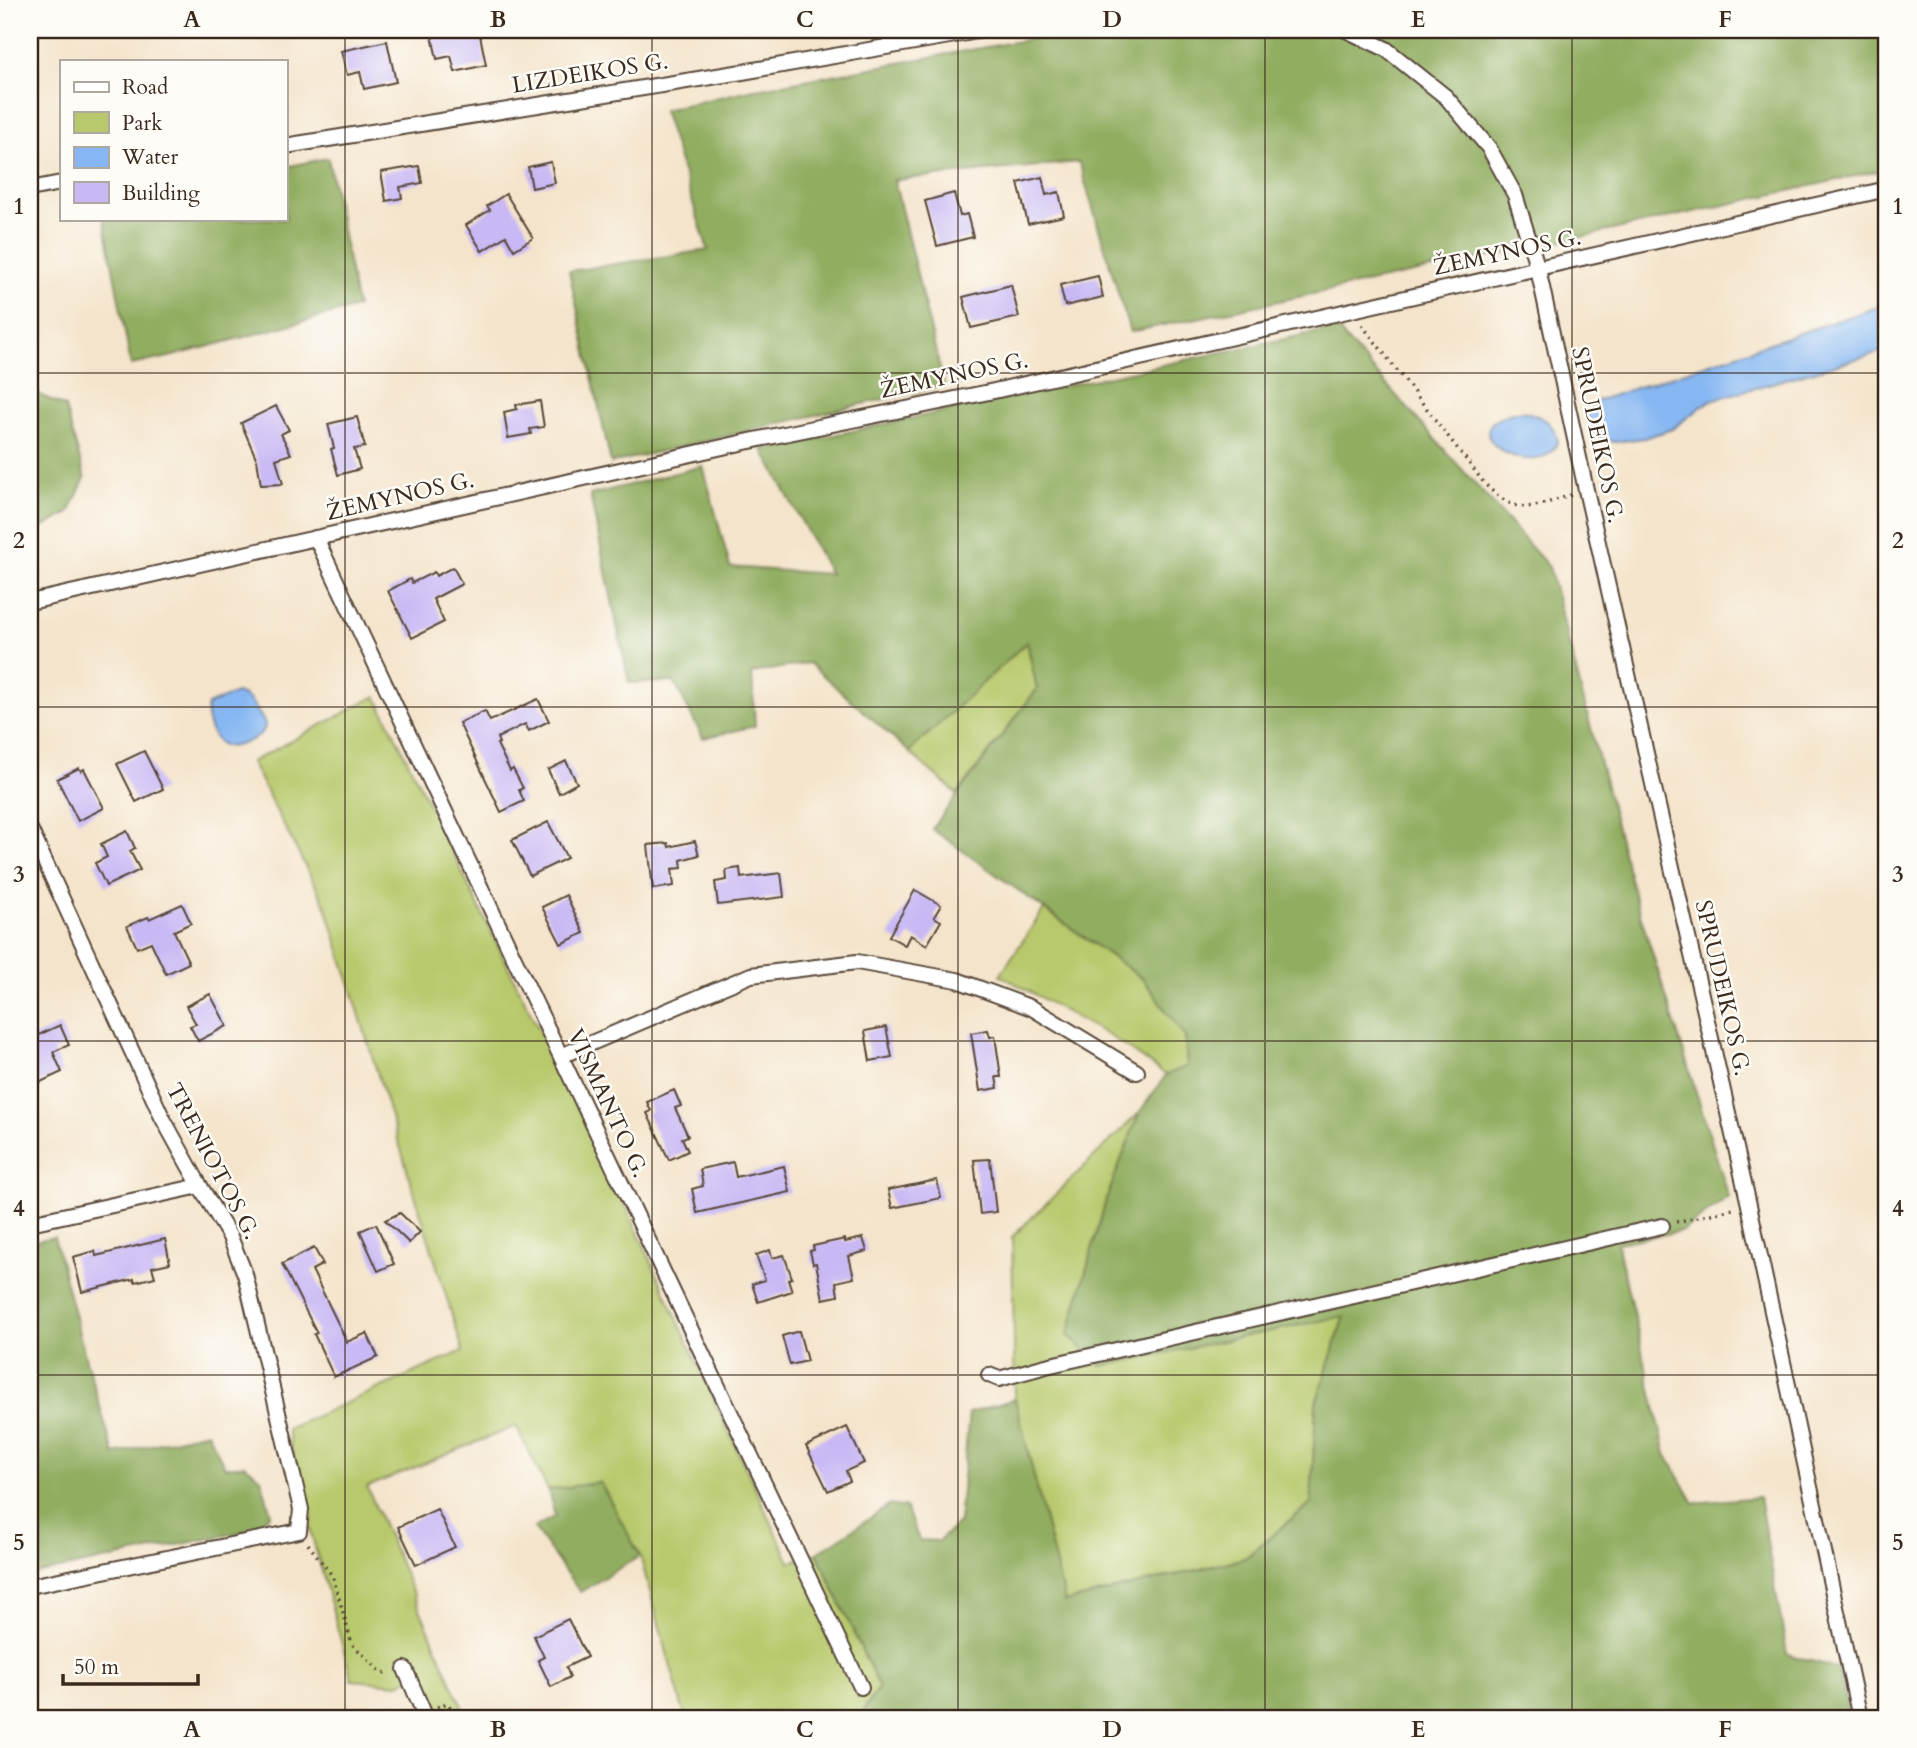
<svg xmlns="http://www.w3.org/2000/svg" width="1917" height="1748" viewBox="0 0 1917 1748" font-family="Cardo,serif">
<rect width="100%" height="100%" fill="#fdfcf7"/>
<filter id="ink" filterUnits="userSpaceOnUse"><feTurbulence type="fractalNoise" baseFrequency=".0143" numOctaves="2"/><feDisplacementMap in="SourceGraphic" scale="14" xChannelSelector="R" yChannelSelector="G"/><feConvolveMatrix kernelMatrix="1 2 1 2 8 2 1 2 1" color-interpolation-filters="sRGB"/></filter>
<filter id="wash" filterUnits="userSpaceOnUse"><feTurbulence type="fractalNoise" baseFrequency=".00686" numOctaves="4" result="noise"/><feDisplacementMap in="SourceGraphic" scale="28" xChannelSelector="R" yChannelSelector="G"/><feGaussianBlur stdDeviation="1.57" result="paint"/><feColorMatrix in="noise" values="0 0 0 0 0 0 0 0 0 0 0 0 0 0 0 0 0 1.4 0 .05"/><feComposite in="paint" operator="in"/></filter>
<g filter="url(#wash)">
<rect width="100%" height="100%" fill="#f4e4cb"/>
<g fill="#b7c96c" stroke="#797a45" stroke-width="2">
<polygon points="1027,641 1037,689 957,794 909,752"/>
<polygon points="376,696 563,1079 606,1162 726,1426 790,1562 817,1553 879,1687 864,1710 865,1718 690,1718 683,1710 640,1556 600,1483 548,1490 516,1426 367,1487 467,1718 441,1718 420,1673 398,1684 352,1680 305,1511 287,1429 463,1351 326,906 251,762"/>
<polygon points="1044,909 1143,979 1185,1037 1187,1067 1166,1075 1113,1038 1000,975"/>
<polygon points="1139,1113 1106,1200 1068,1335 1102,1366 1344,1315 1316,1404 1311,1503 1245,1558 1065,1602 1015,1399 1012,1237"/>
</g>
<g fill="#91ad60" stroke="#666c3f" stroke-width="2">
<polygon points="1080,30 1887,30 1887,169 1509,253 1130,332 1079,162 894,180 944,385 611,463 569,271 708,250 663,110 750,90"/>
<polygon points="328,158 357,307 169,357 131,365 104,219 285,219 285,167"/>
<polygon points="1336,328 1549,567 1635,898 1729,1197 1682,1231 1617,1243 1666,1454 1694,1503 1759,1497 1787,1654 1839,1669 1849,1718 865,1718 864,1710 879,1687 817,1553 890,1505 906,1508 919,1540 939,1541 959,1522 969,1413 1015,1399 1065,1602 1245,1558 1311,1503 1316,1404 1344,1316 1101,1366 1068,1335 1106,1200 1139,1113 1166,1075 1187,1066 1185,1037 1143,979 932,829 1037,689 1027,642 909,752 809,663 752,673 755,726 703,738 674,682 629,683 590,495 703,466 730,567 830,574 763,450"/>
<polygon points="36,393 65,407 85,478 69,513 30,534 30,395"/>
<polygon points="54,1237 86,1360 114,1454 207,1432 225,1467 245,1465 261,1478 271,1514 251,1530 30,1575 30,1491 33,1490 30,1477 30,1242"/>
<polygon points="600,1482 640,1556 580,1592 534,1528 555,1516 548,1490"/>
</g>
<g fill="#86b7f2" stroke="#607088" stroke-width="2">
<polygon points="1887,304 1887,350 1709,401 1672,429 1644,438 1615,442 1600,439 1590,426 1588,410 1596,401"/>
<path d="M1522 411C1542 416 1553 421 1558 441 1555 448 1550 454 1543 457 1512 470 1449 424 1522 411Z"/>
<path d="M236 693C249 696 253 704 259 714 260 715 265 723 265 724 267 736 236 749 226 746 212 743 204 717 208 705Z"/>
</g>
<g id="blocks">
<g fill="#c8b8f4">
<polygon points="462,30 479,30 486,65 455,72 451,56 437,59 432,36"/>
<polygon points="387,41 396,82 364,89 360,72 347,75 341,51"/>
<polygon points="551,162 555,183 532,188 528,167"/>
<polygon points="419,166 422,183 400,187 402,198 386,201 381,172"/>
<polygon points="1042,177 1046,195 1059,192 1064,216 1028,224 1018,183"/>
<polygon points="954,193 960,216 967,214 973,237 937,246 925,201"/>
<polygon points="506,194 533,238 514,250 506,236 482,251 466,225 490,210 487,206"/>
<polygon points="1098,276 1103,297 1065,306 1060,285"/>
<polygon points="1011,285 1019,317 971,328 963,297"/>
<polygon points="540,401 544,427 530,429 531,434 508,438 504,412 517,409 516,405"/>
<polygon points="276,406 289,430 281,434 291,454 276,459 283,484 261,485 257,460 241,423"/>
<polygon points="357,417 365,447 354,449 360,469 338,475 331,449 334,448 328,424"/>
<polygon points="453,567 462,584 433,599 444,622 412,638 388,591 410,579 412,583 434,572 436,576"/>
<polygon points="538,699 549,721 529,731 525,724 497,738 499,743 497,744 510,771 513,769 523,788 519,790 524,801 501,812 459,723 485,711 490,721"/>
<polygon points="144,751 163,789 136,802 117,764"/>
<polygon points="566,761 577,783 559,793 548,770"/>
<polygon points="79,768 81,771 84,769 104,808 78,821 57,779"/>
<polygon points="548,822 567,858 530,876 512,840"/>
<polygon points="127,831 135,848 130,851 140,870 106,886 95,863 107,857 101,844"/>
<polygon points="695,841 699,855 681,860 682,868 672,869 674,886 653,889 648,845 668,843 669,847"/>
<polygon points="740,868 741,878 781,873 784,897 718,905 715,882 727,880 726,870"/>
<polygon points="915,890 941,905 934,917 941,921 927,945 910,935 905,945 889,936"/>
<polygon points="566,895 584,933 561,944 542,907"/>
<polygon points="182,904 191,923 174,931 189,963 166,974 151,942 137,948 127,926 148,917 149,919"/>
<polygon points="210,994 227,1026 198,1041 190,1026 196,1024 186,1006"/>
<polygon points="60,1025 69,1045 53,1052 62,1072 30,1087 30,1039"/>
<polygon points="886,1027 892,1057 870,1061 865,1031"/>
<polygon points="988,1030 990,1037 995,1036 1001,1077 996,1077 998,1088 980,1091 971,1033"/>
<polygon points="674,1090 681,1106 675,1108 688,1136 682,1138 688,1151 669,1160 647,1113 651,1111 647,1102"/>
<polygon points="990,1159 996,1212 980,1214 974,1160"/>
<polygon points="733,1162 736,1177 784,1166 790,1192 697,1213 692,1189 703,1186 700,1169"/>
<polygon points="937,1180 941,1198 892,1208 888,1190"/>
<polygon points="400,1213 420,1232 409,1243 385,1220"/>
<polygon points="376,1224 394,1264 378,1271 360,1231"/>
<polygon points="863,1238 867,1251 849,1256 854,1278 836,1282 838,1296 823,1299 816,1263 813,1264 810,1251 814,1250 813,1246 845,1239 845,1242"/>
<polygon points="165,1239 170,1263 152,1267 155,1277 135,1282 134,1279 82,1292 73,1257 95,1251 96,1256"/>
<polygon points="314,1248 323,1264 312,1270 347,1342 367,1333 378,1357 334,1377 314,1334 317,1333 282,1264"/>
<polygon points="770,1250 772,1258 784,1255 792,1278 788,1279 792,1291 758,1302 752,1284 765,1280 756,1255"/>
<polygon points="799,1331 807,1361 790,1365 782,1336"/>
<polygon points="847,1427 864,1463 846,1471 850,1481 828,1491 806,1446"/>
<polygon points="437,1509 455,1547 416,1565 398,1527"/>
<polygon points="568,1619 587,1657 566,1667 570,1677 551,1687 538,1660 544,1657 534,1636"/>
</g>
</g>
</g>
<g filter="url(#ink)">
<use href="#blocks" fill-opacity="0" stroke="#574638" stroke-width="2"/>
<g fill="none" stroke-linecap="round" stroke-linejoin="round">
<defs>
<g id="street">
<polyline points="1346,30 1386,49 1446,97 1489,148 1515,195 1538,269 1586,490 1749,1205 1860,1718"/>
<polyline points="285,146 742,72 984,30"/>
<polyline points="30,189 61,183"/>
<polyline points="316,538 532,996 861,1687"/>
<polyline points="30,602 745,442 994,391 1887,189"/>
<polyline points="30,829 162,1117 200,1186 230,1237 245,1274 301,1509 299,1531 30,1586"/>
<polyline points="561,1056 751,975 857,962 957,980 1032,1008 1137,1072"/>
<polyline points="30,1223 200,1186"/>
<polyline points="989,1375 999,1379 1046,1366 1662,1226"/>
<polyline points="405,1669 426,1718"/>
</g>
</defs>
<use href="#street" stroke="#574638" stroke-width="18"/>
<g stroke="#574638" stroke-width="3.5" stroke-dasharray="2 5" stroke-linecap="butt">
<path d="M1362 325 1485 484C1518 517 1530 508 1571 495"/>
<polyline points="1676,1222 1733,1209"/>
<polyline points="308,1544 333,1577 352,1644 381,1672 390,1674"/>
<polyline points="437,1707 447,1703 459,1718"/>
</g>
<use href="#street" stroke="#fff" stroke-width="14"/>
</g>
</g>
<path fill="none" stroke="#3b2a1e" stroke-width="2" stroke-opacity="0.55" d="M345 30V1718M652 30V1718M958 30V1718M1265 30V1718M1572 30V1718M30 373H1887M30 707H1887M30 1041H1887M30 1375H1887"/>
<g text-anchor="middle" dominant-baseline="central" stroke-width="5" stroke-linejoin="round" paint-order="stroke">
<g font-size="23" fill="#3b2a1e" stroke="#fdfcf7">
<text transform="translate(590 73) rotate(-9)">LIZDEIKOS G.</text>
<text transform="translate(1507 252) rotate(-12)">ŽEMYNOS G.</text>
<text transform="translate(954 375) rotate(-12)">ŽEMYNOS G.</text>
<text transform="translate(1598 435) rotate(78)">SPRUDEIKOS G.</text>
<text transform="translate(400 496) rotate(-13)">ŽEMYNOS G.</text>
<text transform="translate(1723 988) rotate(77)">SPRUDEIKOS G.</text>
<text transform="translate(608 1103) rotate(65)">VISMANTO G.</text>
<text transform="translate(213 1161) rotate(62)">TRENIOTOS G.</text>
</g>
</g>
<rect width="1917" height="1748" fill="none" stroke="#fdfcf7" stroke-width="77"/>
<rect x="60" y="60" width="228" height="161" fill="#fdfcf7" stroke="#afa8a0" stroke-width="2"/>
<rect x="74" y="82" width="35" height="10" fill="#ffffff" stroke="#afa8a0" stroke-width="2"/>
<text x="122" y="94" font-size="21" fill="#3b2a1e">Road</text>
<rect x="74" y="112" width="35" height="21" fill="#b7c96c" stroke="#afa8a0" stroke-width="2"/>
<text x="122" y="130" font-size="21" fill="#3b2a1e">Park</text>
<rect x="74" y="147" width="35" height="21" fill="#86b7f2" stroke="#afa8a0" stroke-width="2"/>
<text x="122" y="164" font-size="21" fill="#3b2a1e">Water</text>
<rect x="74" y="182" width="35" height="21" fill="#c8b8f4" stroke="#afa8a0" stroke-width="2"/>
<text x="122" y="200" font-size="21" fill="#3b2a1e">Building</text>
<path d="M63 1674v10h135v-10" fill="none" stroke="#3b2a1e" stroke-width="3.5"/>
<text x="74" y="1674" font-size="21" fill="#3b2a1e" stroke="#fdfcf7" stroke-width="5" paint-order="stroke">50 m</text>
<rect x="38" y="38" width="1840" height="1672" fill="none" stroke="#3b2a1e" stroke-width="2.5"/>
<g font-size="23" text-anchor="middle" font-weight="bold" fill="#3b2a1e">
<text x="192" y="27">A</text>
<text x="498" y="27">B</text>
<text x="805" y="27">C</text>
<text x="1112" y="27">D</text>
<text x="1418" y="27">E</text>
<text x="1725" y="27">F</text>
<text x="19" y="214">1</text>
<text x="1898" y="214">1</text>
<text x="19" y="548">2</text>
<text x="1898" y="548">2</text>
<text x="19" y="882">3</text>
<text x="1898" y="882">3</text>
<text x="19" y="1216">4</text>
<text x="1898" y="1216">4</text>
<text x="19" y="1550">5</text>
<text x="1898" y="1550">5</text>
<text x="192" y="1737">A</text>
<text x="498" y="1737">B</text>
<text x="805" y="1737">C</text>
<text x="1112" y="1737">D</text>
<text x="1418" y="1737">E</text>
<text x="1725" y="1737">F</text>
</g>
</svg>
